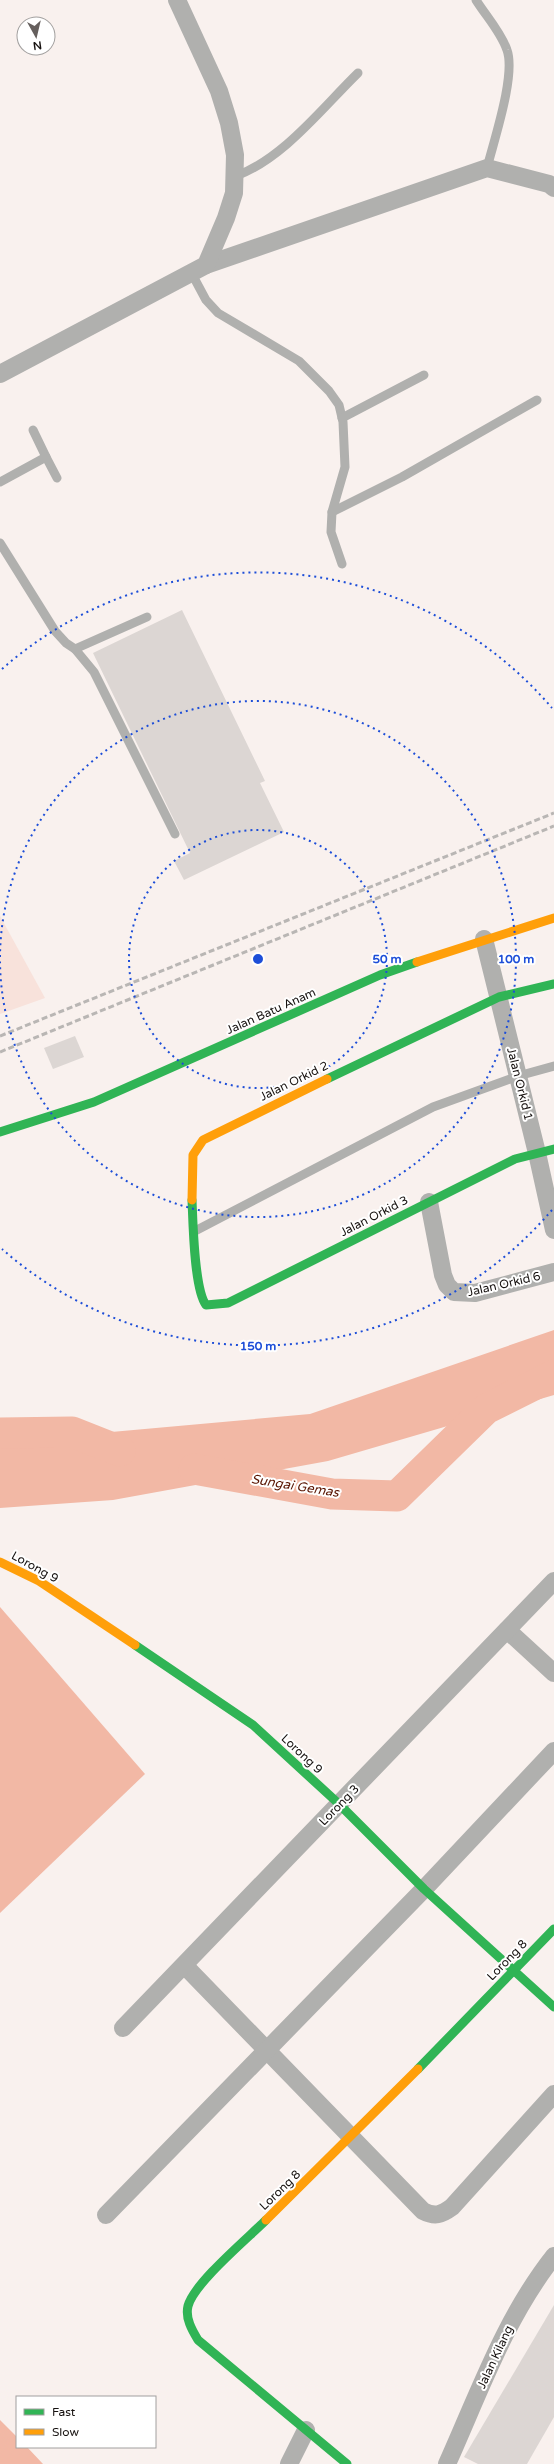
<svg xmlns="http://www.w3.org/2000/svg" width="554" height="2464" viewBox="0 0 554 2464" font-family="'Varela Round',sans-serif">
<rect width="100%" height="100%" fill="#f9f1ee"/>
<polygon fill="#f8e2db" points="0,916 45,998 0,1014"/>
<g fill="#f2b8a5">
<polygon points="554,1330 554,1395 328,1461 113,1500 0,1508 0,1442 310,1414"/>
<polygon points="0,1607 145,1774 0,1913"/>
<polygon points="0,2420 17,2437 17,2447 27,2447 43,2464 0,2464"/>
</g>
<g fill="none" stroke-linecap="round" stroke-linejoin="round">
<g stroke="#f2b8a5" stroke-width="31">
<polyline points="0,1433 72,1432 120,1451"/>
<polyline points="194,1469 332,1494 397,1496 486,1409 554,1375"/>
</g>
</g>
<g fill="#dcd6d3">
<polygon points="182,610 265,781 260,783 284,832 184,880 174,861 190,853 93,653"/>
<polygon points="75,1036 84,1057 53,1069 44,1048"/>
<polygon points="554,2305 554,2417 527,2464 478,2464 464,2457"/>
</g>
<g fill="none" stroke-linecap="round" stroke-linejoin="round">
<g stroke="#b0b0ae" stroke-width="9">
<path d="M476 0C486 16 501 32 507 50 516 75 494 140 487 168"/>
<path d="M236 176C284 158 322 108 358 73"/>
<polyline points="191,272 206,300 218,313 299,361 329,391 339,405 343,422 345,467 332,512 331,532 342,564"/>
<polyline points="342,418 424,375"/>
<polyline points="33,430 46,457"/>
<polyline points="0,482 46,457 57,478"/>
<polyline points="332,512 402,477 537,400"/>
<polyline points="0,543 55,631 66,643 75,649 94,672 175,834"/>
<polyline points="75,649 147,617"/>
<polyline points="195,1231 433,1107 518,1076 554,1066"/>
</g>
<g stroke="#b0b0ae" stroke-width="18">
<polyline points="206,265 487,168 549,184 554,188"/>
<polyline points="0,374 206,265 226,218 234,193 235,155 229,123 219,91 177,0"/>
<polyline points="484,939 537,1153 554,1230"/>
<polyline points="429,1202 443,1275 447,1285 454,1292 475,1293 554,1272"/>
<polyline points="507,1630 554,1673"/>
<path d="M185 1966 423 2211C435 2217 441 2215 452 2207L554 2094"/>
<polyline points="123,2028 554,1581"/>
<polyline points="106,2215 424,1889 554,1751"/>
<polyline points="289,2464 306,2430"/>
<path d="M447 2464C479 2393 505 2318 554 2256"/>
</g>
<g stroke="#30b455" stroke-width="9">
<polyline points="327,1079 499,997 554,984"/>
<polyline points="0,1132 94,1102 380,975 417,962"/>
<path d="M192 1200C193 1222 194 1289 206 1305L228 1303 515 1159 554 1149"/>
<polyline points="135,1645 253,1725 339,1804 424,1889 554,2007"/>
<polyline points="418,2069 554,1929"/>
<path d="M266 2220C248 2238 194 2283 188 2306 185 2318 192 2330 198 2340L347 2464"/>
</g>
<g stroke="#ff9f0a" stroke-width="9">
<polyline points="417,962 554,918"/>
<polyline points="192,1200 193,1155 203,1140 327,1079"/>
<polyline points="0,1562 39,1581 135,1645"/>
<polyline points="266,2220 418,2069"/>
</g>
<g stroke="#b9b6b4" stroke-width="3" stroke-dasharray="6 3" stroke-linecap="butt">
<polyline points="0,1036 554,813"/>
<polyline points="0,1052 554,826"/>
</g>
</g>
<g fill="none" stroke="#1d4ed8" stroke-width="2" stroke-dasharray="2 4">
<circle cx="258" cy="959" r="129"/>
<path d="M0 957A258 258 0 1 1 0 961"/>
<path d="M552 1210A387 387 0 0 1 2 1249M2 669A387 387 0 0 1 552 708"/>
</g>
<g text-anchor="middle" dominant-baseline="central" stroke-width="4" stroke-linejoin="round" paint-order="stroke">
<g font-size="12" fill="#16110f" stroke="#fff">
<text transform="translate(271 1011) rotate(-24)">Jalan Batu Anam</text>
<text transform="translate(294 1081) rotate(-26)">Jalan Orkid 2</text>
<text transform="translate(520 1084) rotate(76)">Jalan Orkid 1</text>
<text transform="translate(374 1216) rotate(-27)">Jalan Orkid 3</text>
<text transform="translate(504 1284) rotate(-13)">Jalan Orkid 6</text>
<text transform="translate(35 1567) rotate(29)">Lorong 9</text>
<text transform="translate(302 1754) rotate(43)">Lorong 9</text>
<text transform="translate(339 1805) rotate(-46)">Lorong 3</text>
<text transform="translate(507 1960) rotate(-46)">Lorong 8</text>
<text transform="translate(280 2190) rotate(-44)">Lorong 8</text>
<text transform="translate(495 2357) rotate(-65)">Jalan Kilang</text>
</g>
<g font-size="13" font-style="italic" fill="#591400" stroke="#fff">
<text transform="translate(295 1486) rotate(9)">Sungai Gemas</text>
</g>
</g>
<circle cx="258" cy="959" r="6" fill="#1d4ed8" stroke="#fff" stroke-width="2"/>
<g font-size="12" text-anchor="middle" font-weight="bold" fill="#1d4ed8" stroke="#fff" stroke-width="4" stroke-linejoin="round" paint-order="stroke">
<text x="387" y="963">50 m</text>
<text x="516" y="963">100 m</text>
<text x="258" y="1350">150 m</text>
</g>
<rect x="16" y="2396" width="140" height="52" fill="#ffffff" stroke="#a2a09f"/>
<rect x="24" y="2409" width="20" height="6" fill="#30b455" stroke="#a2a09f"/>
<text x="52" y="2416" font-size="12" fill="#16110f">Fast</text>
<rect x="24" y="2429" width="20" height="6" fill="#ff9f0a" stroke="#a2a09f"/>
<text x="52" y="2436" font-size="12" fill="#16110f">Slow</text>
<g transform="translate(36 36) rotate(172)"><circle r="19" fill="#ffffff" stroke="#a2a09f"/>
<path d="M0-3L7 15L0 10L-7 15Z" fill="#655f5d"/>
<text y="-6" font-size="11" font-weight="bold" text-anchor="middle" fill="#16110f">N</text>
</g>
</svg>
